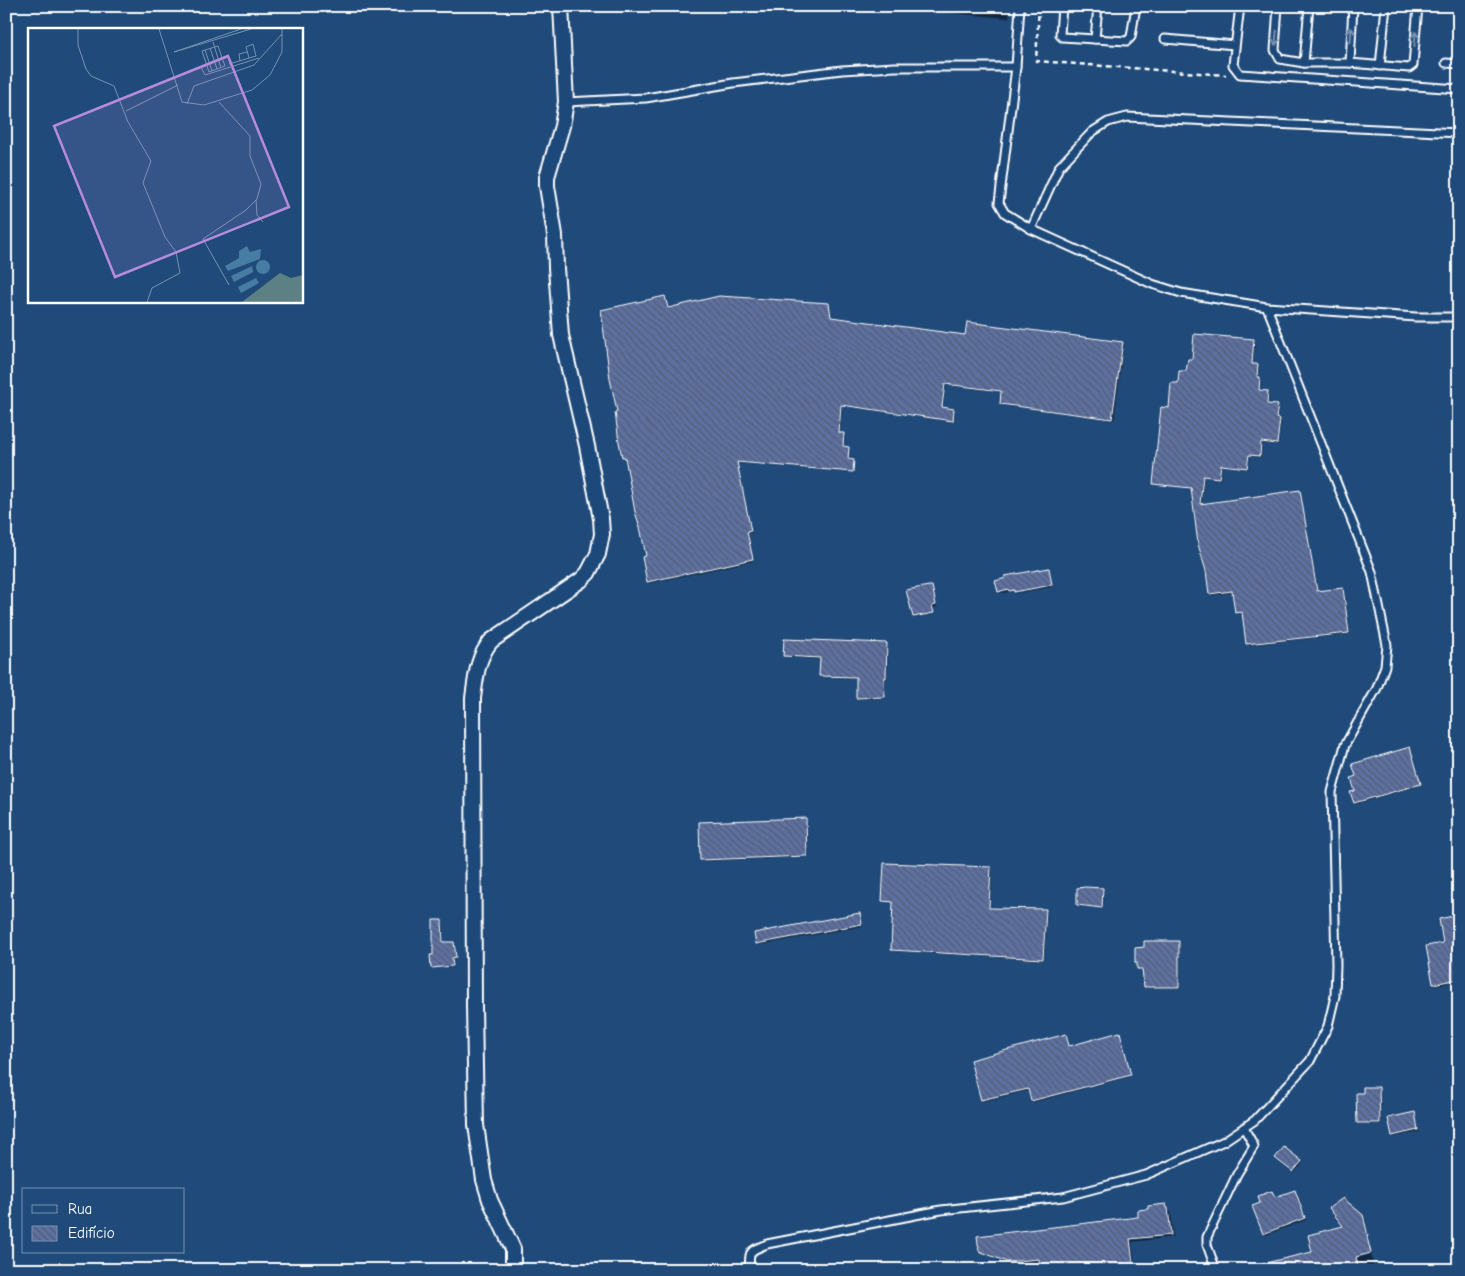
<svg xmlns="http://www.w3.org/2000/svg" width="1465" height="1276" viewBox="0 0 1465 1276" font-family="'Comic Neue',sans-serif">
<defs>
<pattern id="water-ripples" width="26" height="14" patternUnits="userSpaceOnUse" patternTransform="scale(1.25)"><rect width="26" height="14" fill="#477da3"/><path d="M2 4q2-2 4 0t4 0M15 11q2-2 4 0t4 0" fill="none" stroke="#4a6478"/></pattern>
<pattern id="building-back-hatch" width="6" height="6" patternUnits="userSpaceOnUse" patternTransform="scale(1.25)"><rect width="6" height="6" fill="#5d70a0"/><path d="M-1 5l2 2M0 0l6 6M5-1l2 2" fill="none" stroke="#545c72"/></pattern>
</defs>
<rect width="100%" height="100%" fill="#1f4a7a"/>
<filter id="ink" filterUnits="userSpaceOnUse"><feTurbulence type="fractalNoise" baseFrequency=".02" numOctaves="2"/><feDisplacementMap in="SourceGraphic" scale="10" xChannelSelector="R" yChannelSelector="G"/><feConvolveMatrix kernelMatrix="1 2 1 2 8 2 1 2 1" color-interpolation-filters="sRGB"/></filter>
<g filter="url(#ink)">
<polygon fill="url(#water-ripples)" stroke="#91b1c8" points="837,1265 837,1270 787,1270 787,1269"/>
<g fill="#0007">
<polygon points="901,6 1010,6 1009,18 903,9"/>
<polygon points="1219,6 1288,6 1288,12 1220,8"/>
<polygon points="665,297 668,309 829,305 832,319 966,336 1122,343 1124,344 1114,420 1002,405 1001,404 1002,392 946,385 943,409 955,412 954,422 842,406 840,434 845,436 844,447 849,449 849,461 854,463 854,472 737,463 752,533 748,533 753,561 649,583 648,581 647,557 626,458 623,457"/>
<polygon points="1253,340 1255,341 1253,365 1259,367 1258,378 1261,380 1260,392 1269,394 1268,406 1279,408 1277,420 1281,421 1278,445 1262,443 1261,457 1250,456 1248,469 1222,466 1220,479 1204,477 1201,505 1300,492 1318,592 1343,589 1344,591 1350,634 1249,645 1243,613 1238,614 1236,612 1233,592 1212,595 1211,594 1192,489 1154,483 1170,410 1180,385 1193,360"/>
<polygon points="1048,570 1052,587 1017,593 1015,591 1001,593 999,591"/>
<polygon points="932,587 937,607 933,608 934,614 916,617 914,616"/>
<polygon points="887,645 888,646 887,679 885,679 885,698 859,699 857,697 857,678 822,677 821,676 821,659 786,657 785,656"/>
<polygon points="1411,750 1421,785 1356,804 1355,803 1352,793 1356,792"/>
<polygon points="806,820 807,821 808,857 703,861 702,859"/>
<polygon points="990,869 992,870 990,909 1045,910 1047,911 1044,960 893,951 892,949 894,902 883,901"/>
<polygon points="1103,889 1104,891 1103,908 1080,906 1078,905"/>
<polygon points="859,915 863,926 759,945 757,944"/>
<polygon points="1453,918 1459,941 1459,981 1436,985 1434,984 1444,944"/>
<polygon points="441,921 443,922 444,943 454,943 455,945 456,958 453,959 454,967 433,968 432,967"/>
<polygon points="1179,942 1180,944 1180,988 1146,988 1145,987 1144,970 1138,969 1137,963"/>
<polygon points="1121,1035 1131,1076 1034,1102 1030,1090 984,1101 982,1100 1065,1036 1070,1047"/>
<polygon points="1379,1088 1380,1089 1381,1124 1359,1124 1358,1122 1364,1094"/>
<polygon points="1415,1113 1419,1132 1394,1137 1393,1136"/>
<polygon points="1284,1149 1302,1164 1295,1172 1277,1158"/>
<polygon points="1296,1193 1306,1220 1266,1235 1254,1207"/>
<polygon points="1343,1199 1365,1219 1374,1270 1274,1270 1314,1253 1345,1227"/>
<polygon points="1166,1205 1171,1213 1173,1237 1132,1242 1136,1270 1042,1270 1041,1261 1011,1265 983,1253 980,1250 1140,1218"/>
</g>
<g fill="url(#building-back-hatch)" stroke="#fff">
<polygon points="665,296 668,308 719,296 829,303 831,317 965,335 967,322 1123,342 1112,419 1000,404 1001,391 945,384 942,407 954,409 953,421 841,405 839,433 844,433 843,446 849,447 848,459 854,460 853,472 737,462 751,531 747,532 753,559 647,582 642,557 646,556 640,527 635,512 625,457 622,457 619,442 615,412 617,411 610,379 601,310"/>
<polygon points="1194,334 1254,339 1252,364 1258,364 1257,377 1260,377 1259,390 1268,391 1267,404 1278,405 1276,418 1280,419 1277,444 1261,442 1260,456 1249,455 1247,468 1221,465 1219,478 1203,476 1200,504 1300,490 1317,591 1343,588 1349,633 1246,644 1242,612 1235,613 1232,591 1209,594 1206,571 1198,544 1191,488 1153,484 1161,407 1169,408 1171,383 1178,383 1179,371 1186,371 1188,359 1192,359"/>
<polygon points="1049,568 1052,585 1014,592 1014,590 1009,591 1008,589 998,592 995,581 1006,578 1005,576"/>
<polygon points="929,586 932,586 936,605 932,606 934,613 913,617 906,590"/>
<polygon points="784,639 887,643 886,678 884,678 885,697 856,698 856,677 819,676 820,658 783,656"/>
<polygon points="1410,747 1421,784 1354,803 1350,792 1355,791 1351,778 1356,776 1352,764"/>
<polygon points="806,818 807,856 700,860 699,822"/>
<polygon points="884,863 991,867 989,908 1046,909 1043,959 891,950 893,902 882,901"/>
<polygon points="1085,887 1103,888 1102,908 1077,905 1077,888"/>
<polygon points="860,913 862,924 756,944 754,933"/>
<polygon points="1453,916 1457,940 1459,940 1459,979 1433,984 1426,946 1443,943 1439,919"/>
<polygon points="433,920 442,920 443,942 454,942 456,957 452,958 453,966 431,968 430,955 433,955"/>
<polygon points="1144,941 1179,941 1179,987 1144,987 1142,969 1137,969 1137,963 1135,963 1135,948 1144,947"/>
<polygon points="1120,1032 1131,1075 1031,1101 1028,1089 981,1100 970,1060 1066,1034 1069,1046"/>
<polygon points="1363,1087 1379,1087 1380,1123 1357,1123 1356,1093 1363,1093"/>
<polygon points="1415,1112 1418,1130 1392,1136 1388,1118"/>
<polygon points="1284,1147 1302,1161 1293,1172 1275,1158"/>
<polygon points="1295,1190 1305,1218 1263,1234 1252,1206 1260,1203 1258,1196 1272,1191 1275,1197"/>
<polygon points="1343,1198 1363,1215 1368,1236 1367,1237 1371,1253 1356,1257 1359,1270 1257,1270 1257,1265 1312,1252 1308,1235 1343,1226 1329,1208"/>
<polygon points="1166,1204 1167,1208 1168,1208 1171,1235 1130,1239 1134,1270 1040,1270 1039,1259 1007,1262 979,1251 977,1236 1138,1217 1138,1210 1148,1209 1148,1206"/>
</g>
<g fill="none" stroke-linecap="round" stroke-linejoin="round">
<defs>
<g id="lane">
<polyline points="1020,6 1016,67 999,203 1005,213 1031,229 1152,284 1181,293 1267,307 1416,317 1459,317"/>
<polyline points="1062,6 1060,35 1062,37 1127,41 1131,37 1136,6"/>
<polyline points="1240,6 1233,65 1240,74 1459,89"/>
<polyline points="1278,6 1275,50 1280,59 1304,63 1350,63 1409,68 1413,65 1418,6"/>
<polyline points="1095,39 1098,6"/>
<polyline points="1165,39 1235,45"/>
<polyline points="1304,63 1309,6"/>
<polyline points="1350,63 1353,6"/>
<polyline points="1446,63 1459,64"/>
<polyline points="1380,66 1386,6"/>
<polyline points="566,102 646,98 733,83 842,70 895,67 1016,67"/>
<polyline points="1031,229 1059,167 1092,132 1108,122 1127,117 1459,133"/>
<path d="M750 1270C748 1250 750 1251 767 1244L941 1210 1063 1197 1146 1175 1224 1141 1255 1120 1310 1061 1328 1026 1335 996 1336 965 1332 792 1345 745 1377 688 1385 666 1387 645 1372 572 1267 307"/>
<polyline points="1216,1270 1207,1245 1207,1237 1237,1174 1254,1146 1244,1128"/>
</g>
<path id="street" d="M513 1270V1249L490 1200 484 1180 476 1125 474 1006 473 698C476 677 477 658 491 641L581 580 588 573 598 554 602 534 601 519 587 446 561 335 556 268 555 235 547 186V177L562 126 566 102 561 6"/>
</defs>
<use href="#lane" stroke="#fff" stroke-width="11"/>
<use href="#street" stroke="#fff" stroke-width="18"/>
<polyline stroke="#fff" stroke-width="2.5" stroke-dasharray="5 4" stroke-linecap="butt" points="1039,6 1036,61 1226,75"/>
<use href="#lane" stroke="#1f4a7a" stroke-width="7"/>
<use href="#street" stroke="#1f4a7a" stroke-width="14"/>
</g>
<defs><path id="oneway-shaft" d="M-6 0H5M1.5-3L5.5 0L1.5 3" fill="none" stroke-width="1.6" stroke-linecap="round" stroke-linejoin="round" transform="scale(1.25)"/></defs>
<g stroke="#7992af">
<use href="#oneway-shaft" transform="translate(1351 35) rotate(-86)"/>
<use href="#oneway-shaft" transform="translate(1276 38) rotate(95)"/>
<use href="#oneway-shaft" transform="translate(1415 39) rotate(-85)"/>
</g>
</g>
<g transform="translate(28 28)">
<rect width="275" height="275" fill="#1f4a7a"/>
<path d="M252 245 263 250 275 247V274H214Z" fill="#5d8084"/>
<path d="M219 218 222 224 233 221 232 231 200 243 197 238 211 230V223ZM228 239a7 7 0 1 1 14 0a7 7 0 1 1-14 0ZM224 238 225 244 206 254 203 248ZM228 250 231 255 213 265 210 259Z" fill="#477da3"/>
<path fill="none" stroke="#7992af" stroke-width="1" d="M50 1V17L58 41 63 48 86 58 100 94 123 133 115 155 137 209 148 224 152 245 124 260 119 274M131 1 154 74 176 77 224 62 242 47 254 24V1M213 1 146 24 223 1M185 14 193 40M190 18 197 38 181 44 174 23ZM182 20 189 41M177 22 184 43M212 33 211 26 219 24M201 36 228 28 225 16 218 19 221 30M161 43 173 39 177 47 231 30M191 74 222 108V128L233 156 229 171 218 182 175 211 201 257M159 76 166 58 226 37 254 6M98 83 150 57M228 172 229 187 235 194"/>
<path fill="#b68bdc" fill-opacity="0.15" stroke="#b68bdc" stroke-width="2.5" d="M200 28 261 179 87 249 26 98Z"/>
<rect width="275" height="275" fill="none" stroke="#fff" stroke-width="2.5"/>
</g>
<rect width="1465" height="1276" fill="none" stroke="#1f4a7a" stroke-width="25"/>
<rect x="12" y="12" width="1440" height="1251" fill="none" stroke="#fff" stroke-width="2" filter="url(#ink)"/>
<rect x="22" y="1188" width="162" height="65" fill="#1f4a7a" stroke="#7992af"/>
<rect x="32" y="1205" width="25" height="8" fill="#1f4a7a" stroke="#7992af"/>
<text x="68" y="1214" font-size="15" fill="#ffffff">Rua</text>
<rect x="32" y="1226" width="25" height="15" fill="url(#building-back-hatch)" stroke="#7992af"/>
<text x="68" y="1238" font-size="15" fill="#ffffff">Edifício</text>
</svg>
